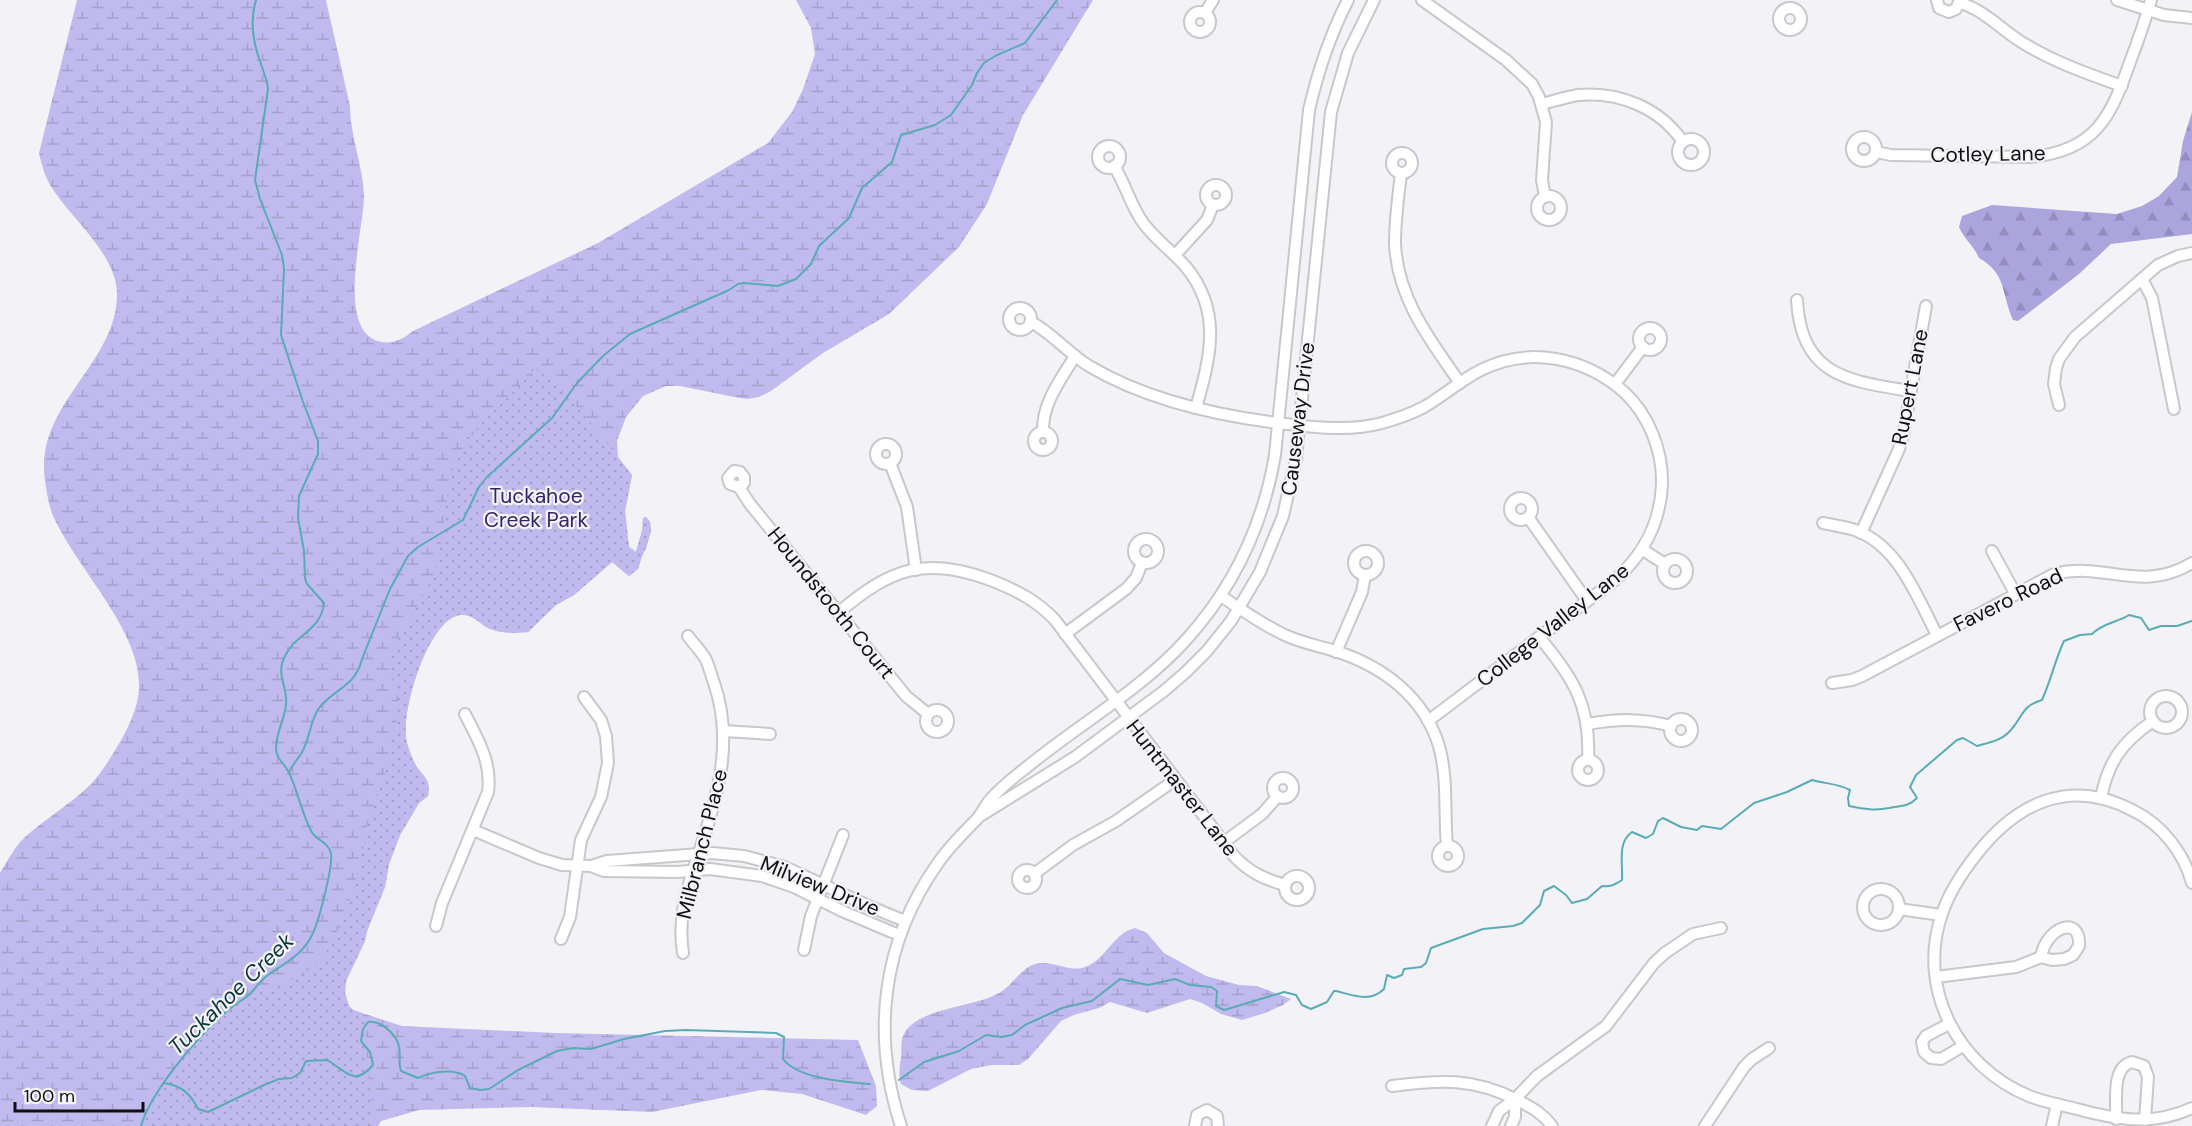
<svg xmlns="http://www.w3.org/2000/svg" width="2192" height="1126" viewBox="0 0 2192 1126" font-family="'DM Sans',sans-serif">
<defs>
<pattern id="forest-firs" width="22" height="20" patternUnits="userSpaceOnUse" patternTransform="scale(1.5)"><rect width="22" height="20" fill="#aca4dd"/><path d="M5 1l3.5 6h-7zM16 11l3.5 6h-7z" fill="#938cbd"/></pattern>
<pattern id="wetland-marsh" width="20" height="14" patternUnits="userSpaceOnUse" patternTransform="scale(1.5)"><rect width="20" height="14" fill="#c1baee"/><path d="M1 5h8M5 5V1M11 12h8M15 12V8" fill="none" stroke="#a59fcb"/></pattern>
<pattern id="park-dots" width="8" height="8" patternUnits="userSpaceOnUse" patternTransform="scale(1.5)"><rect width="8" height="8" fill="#c1baee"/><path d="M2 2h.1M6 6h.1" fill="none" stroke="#a59fcb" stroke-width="1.8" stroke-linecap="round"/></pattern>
</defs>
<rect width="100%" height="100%" fill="#f3f3f7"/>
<path fill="url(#forest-firs)" d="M2192 112V234L2111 244 2079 274 2018 321 2013 320C2001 293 2007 274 1979 258 1974 246 1964 239 1959 227L1962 216 1992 205 2117 214 2142 206 2159 196 2177 177 2183 141Z"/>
<g fill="url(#wetland-marsh)">
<path d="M77 0H326L350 106C350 136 363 165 364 196 364 228 337 323 375 340 389 346 402 340 413 331L598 243 768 143 792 112 803 89 815 54 811 28 796 0H1093L1023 115 987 204 959 247 889 314 823 353 771 391 759 397 747 399 734 397 680 386H666L643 396 626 417 617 441 618 457 632 475 625 511 629 547 636 552 642 531 643 518 646 517 650 522 651 531 646 548 642 556 638 569 629 576 612 562 574 595 556 605 528 632C514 633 501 634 488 628 479 623 471 613 460 615 428 619 399 715 407 743 409 750 412 758 415 764 423 778 431 777 428 796L419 803 400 835 389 864 385 887 367 931 365 941 346 981 345 993 349 1006 353 1010 402 1026 555 1033 858 1040 876 1086 877 1106 866 1115 802 1094 761 1090 652 1112 530 1107 419 1110 381 1121 378 1126H0V873C7 862 14 848 23 839 44 819 70 805 90 785 100 775 107 763 114 752 126 733 140 706 139 684 139 630 78 569 55 520 49 509 47 493 45 481 34 404 117 365 117 294 117 256 74 221 54 191 46 180 42 167 39 153Z"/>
<path d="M1135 928 1147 933 1164 953 1206 976 1239 985 1257 986 1291 999 1283 1005 1265 1013 1242 1020 1221 1014 1202 1003 1190 999 1147 1013 1110 1002 1099 1008 1074 1015 1061 1021 1028 1059 1019 1065H992L971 1069 928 1091 912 1090 901 1084C898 1074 900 1066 901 1057 902 1049 900 1041 904 1034 916 1008 976 1007 999 993 1013 985 1020 969 1035 964 1052 959 1069 973 1085 967 1106 960 1113 933 1135 928Z"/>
</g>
<path fill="url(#park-dots)" d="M535 368C574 397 602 438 632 475L625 511 629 547 636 552 642 531 643 518 646 517 650 522 651 531 646 548 642 556 638 569 629 576 612 562 574 595 556 605 528 632C514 633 501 634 488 628 479 623 471 613 460 615 428 619 399 715 407 743 409 750 412 758 415 764 423 778 431 777 428 796L419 803 400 835 389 864 385 887 367 931 365 941 346 981 345 993 349 1006 353 1010 362 1013 365 1020 367 1057 374 1126H141C149 1096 210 1019 237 1002 279 977 311 988 335 936 346 912 356 884 361 859 364 847 365 835 368 823 374 803 383 784 388 763 390 755 387 743 390 736 392 731 395 729 396 724 397 715 399 705 398 697 396 683 389 671 392 657 400 626 424 602 434 572 448 530 441 483 465 445 483 416 514 396 535 368Z"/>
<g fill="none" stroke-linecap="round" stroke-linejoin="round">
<g stroke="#59acb5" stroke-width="2">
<path d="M289 772C293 764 298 759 302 752 310 738 310 721 319 708 334 689 356 686 362 659L390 589 408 556 418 547 463 520 479 487 487 477 552 418 577 383 603 356 630 334 729 290 738 284 744 283 778 286 796 279 811 264 819 246 849 218 862 188 892 162 901 135 935 125 951 115 972 85 977 73 984 63 995 56 1025 43 1057 0"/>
<path d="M899 1080 924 1062 959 1051 986 1035 1002 1037 1012 1035 1025 1025 1062 1008 1092 1001 1120 979 1148 985 1175 979 1190 985 1211 987 1217 991 1216 1006 1224 1010 1284 992 1296 995 1302 1005 1311 1009 1327 1002 1334 991H1336C1353 995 1370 1003 1384 989L1387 975 1394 978 1402 975 1404 969 1421 967 1426 963 1431 948 1483 929 1513 926 1522 923 1540 905 1544 891 1554 886 1566 895 1572 903 1587 899 1602 886C1610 887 1615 885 1622 880 1623 864 1617 842 1632 832L1646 838 1653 834 1658 821 1663 818 1681 827 1697 830 1702 826 1721 829 1754 803 1787 792 1812 780C1825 784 1837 783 1850 790L1848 798 1849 806C1864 809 1875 811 1889 808 1901 805 1907 808 1917 798L1910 787 1916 775 1957 740 1963 738 1977 746C1987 743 2000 741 2008 733 2023 719 2020 706 2042 700 2051 680 2055 660 2064 641L2080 635 2092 634C2103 623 2116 623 2129 615L2141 618 2149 630 2161 626H2177L2192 621"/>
<path d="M164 1083C182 1086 190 1093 198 1109L208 1112 264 1085 279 1079 292 1078 300 1073 306 1061 327 1060C345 1070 354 1088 373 1065L370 1052 361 1041 363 1029 368 1022C380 1020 397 1034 399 1047 401 1055 398 1063 401 1071L418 1078C431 1072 453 1068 465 1076L470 1088 480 1090 489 1089 518 1070 557 1051 573 1048 591 1049 624 1039 665 1031 686 1030 776 1033 784 1037 783 1059C798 1079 846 1082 870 1084"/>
<path d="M141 1126C151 1091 199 1035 227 1011 233 1006 239 1002 245 998 254 992 259 981 268 975 285 963 304 954 313 933 319 920 333 867 331 854 329 843 319 841 313 834 305 824 297 789 290 775 286 764 276 760 276 748 276 732 285 719 286 704 288 686 275 675 285 656 295 634 321 631 324 603L307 584 305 578 304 551 298 518 299 496 318 454V441L302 399 281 335 284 269 282 255 260 199 255 180 268 89C267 79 263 71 260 61 253 42 250 20 256 0"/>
</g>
<defs>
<g id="minor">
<polyline points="1422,0 1506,60 1532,84 1539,97 1546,122 1542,180 1545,197"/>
<polyline points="1937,0 1939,8 1949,12 1956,9 1960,0"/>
<polyline points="2117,0 2164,15 2192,18"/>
<path d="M1960 3C1983 9 2003 31 2023 43 2054 62 2088 74 2122 86"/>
<circle cx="1790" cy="19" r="11"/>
<circle cx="1200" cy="22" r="10"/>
<polyline points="1205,13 1213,0"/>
<path d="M1542 104C1554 101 1566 97 1578 95 1619 91 1660 108 1683 142"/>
<circle cx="1864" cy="149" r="12"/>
<circle cx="1691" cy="152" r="13"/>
<circle cx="1109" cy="157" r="11"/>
<path d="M1876 152 1891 155 2031 157C2096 151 2111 116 2130 62 2138 41 2145 21 2151 0"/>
<circle cx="1402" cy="163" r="10"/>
<path d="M1114 166C1126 185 1131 207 1144 224 1156 240 1173 252 1186 267 1223 312 1210 358 1196 408"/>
<path d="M1401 174C1398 197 1395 220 1395 243 1397 298 1430 340 1460 383"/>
<circle cx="1216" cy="195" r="10"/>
<circle cx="1549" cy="208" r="12"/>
<polyline points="1175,255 1207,220 1213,205"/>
<polyline points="2142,279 2152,298 2174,409"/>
<path d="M1797 300C1801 376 1848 381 1910 391"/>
<circle cx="1020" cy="319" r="11"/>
<path d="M1031 322C1052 333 1068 353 1089 366 1145 399 1213 415 1278 423 1311 427 1349 432 1382 423 1396 419 1411 414 1424 407 1443 396 1461 380 1481 370 1529 346 1584 357 1624 392 1649 415 1663 451 1662 485 1660 524 1644 554 1615 580L1428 721"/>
<circle cx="1650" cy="339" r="11"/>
<polyline points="1615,384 1643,347"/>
<polyline points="2059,405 2054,384 2056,368 2059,359 2075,337 2158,265 2178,256 2192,253"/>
<path d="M1043 432C1042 403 1060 381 1075 356"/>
<circle cx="1043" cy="441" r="9"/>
<circle cx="886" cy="454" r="10"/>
<polyline points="890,463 907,507 916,570"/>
<polyline points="739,487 744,483 744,477 740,472 734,471 728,478 730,484 739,487 750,504 906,696 928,714"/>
<circle cx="1521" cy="509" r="11"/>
<polyline points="1528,517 1587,601"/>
<path d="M1823 523C1834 525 1845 527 1855 530 1899 546 1917 597 1937 635"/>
<polyline points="1861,533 1899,449 1903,435 1926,306"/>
<circle cx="1146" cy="551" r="12"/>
<polyline points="1643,550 1665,564"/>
<polyline points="1992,551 2015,593"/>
<circle cx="1366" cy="563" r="12"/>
<circle cx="1675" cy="571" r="12"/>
<path d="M1221 596C1242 610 1264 626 1287 636 1303 643 1319 646 1335 651 1383 666 1424 697 1439 746 1448 778 1444 813 1447 846"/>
<path d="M838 613C891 568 926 555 993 581 1018 591 1037 601 1055 620L1234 856C1249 872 1264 879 1285 885"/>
<polyline points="1065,634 1126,589 1136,578 1142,563"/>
<path d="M1539 637C1573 677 1591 706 1588 760"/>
<polyline points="1336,652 1362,592 1365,575"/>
<path d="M1832 683 1852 680 1862 676 2054 574C2106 561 2140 594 2192 563"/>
<circle cx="2166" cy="712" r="16"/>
<circle cx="937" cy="721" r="11"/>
<circle cx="1681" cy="730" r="11"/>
<path d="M1588 724C1617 719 1642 718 1671 726"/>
<polyline points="724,731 770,734"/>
<circle cx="1588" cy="770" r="10"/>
<circle cx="1283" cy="788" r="10"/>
<path d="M2101 798C2108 762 2122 742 2153 721"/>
<polyline points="980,816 1075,757 1164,691 1186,672 1207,651 1231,621 1260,572 1283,516 1296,458 1331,112 1348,53 1374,0"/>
<polyline points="473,830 539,858 562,865 591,866 604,871 678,872 710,869 762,876 794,887 842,911 899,935"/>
<polyline points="1223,843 1262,814 1278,796"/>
<circle cx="1448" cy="856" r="10"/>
<polyline points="591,866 607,861 712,853 744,856 785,867 871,907 905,921"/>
<circle cx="1027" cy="879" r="9"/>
<polyline points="1034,874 1073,845 1116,821 1175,780"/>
<circle cx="1297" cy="888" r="12"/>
<path d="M2192 883C2184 853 2162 825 2134 811 2071 777 2017 802 1976 855 1962 873 1949 892 1942 914 1916 988 1958 1067 2029 1096 2044 1102 2061 1105 2077 1109 2117 1120 2153 1126 2192 1108"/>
<circle cx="1881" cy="907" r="18"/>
<polyline points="1899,909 1941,915"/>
<path d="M436 926 442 903 488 792C492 762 478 740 465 714"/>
<polyline points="561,939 570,917 581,840 601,797 608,763 606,736 601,720 584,697"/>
<polyline points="804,950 811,916 843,835"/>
<path d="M683 953C677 915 688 885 700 850 718 794 734 741 714 683 711 675 709 665 705 658 700 650 693 643 688 636"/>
<path d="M1936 977 2016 967 2041 957 2052 960 2064 959 2073 955 2079 946C2081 914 2046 927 2041 957"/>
<polyline points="1949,1024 1926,1036 1922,1042 1924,1052 1931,1058 1941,1059 1963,1046"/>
<path d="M1392 1086C1440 1080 1474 1077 1519 1101 1533 1108 1543 1114 1552 1126"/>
<path d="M2116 1119C2117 1101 2111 1067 2132 1062L2144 1066 2148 1077 2145 1120"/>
<path d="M901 1126C871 1034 882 942 938 863 949 847 963 833 977 819 982 813 985 806 990 800 1000 788 1014 777 1027 767 1079 724 1141 690 1186 640 1234 587 1263 525 1275 455L1309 110C1318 71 1330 35 1348 0"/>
<polyline points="1195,1126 1197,1115 1207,1110 1217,1116 1218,1126"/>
<polyline points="1492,1126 1499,1111 1515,1099 1537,1076 1606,1026 1654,963 1665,953 1693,934 1721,928"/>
<polyline points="1511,1126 1515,1117 1515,1099"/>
<polyline points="1705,1126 1744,1067 1752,1059 1769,1048"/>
<polyline points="2052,1126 2057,1104"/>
</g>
</defs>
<use href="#minor" stroke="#c8c8cc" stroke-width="14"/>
<use href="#minor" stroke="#fff" stroke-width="10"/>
</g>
<g text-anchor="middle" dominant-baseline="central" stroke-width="4.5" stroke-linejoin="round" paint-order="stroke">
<g font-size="21" fill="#101011" stroke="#f3f3f7">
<text transform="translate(1988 154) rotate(-1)">Cotley Lane</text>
<text transform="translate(1910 387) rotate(-79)">Rupert Lane</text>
<text transform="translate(1298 419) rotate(-83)">Causeway Drive</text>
<text transform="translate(2008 600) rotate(-26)">Favero Road</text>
<text transform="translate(831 603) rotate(51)">Houndstooth Court</text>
<text transform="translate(1553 625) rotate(-38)">College Valley Lane</text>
<text transform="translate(1182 788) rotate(52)">Huntmaster Lane</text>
<text transform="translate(702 844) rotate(-76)">Milbranch Place</text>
<text transform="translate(820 886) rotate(22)">Milview Drive</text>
</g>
<g font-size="21" fill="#352366" stroke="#f3f3f7">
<text x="536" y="496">Tuckahoe<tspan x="536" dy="24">Creek Park</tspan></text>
</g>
<g font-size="22" font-style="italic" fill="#0c363a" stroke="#f3f3f7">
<text transform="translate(231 994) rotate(-44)">Tuckahoe Creek</text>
</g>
</g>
<path d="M15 1102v9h128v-9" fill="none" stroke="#101011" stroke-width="3"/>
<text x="24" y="1102" font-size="18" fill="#101011" stroke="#f3f3f7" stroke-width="4.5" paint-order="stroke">100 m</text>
</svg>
